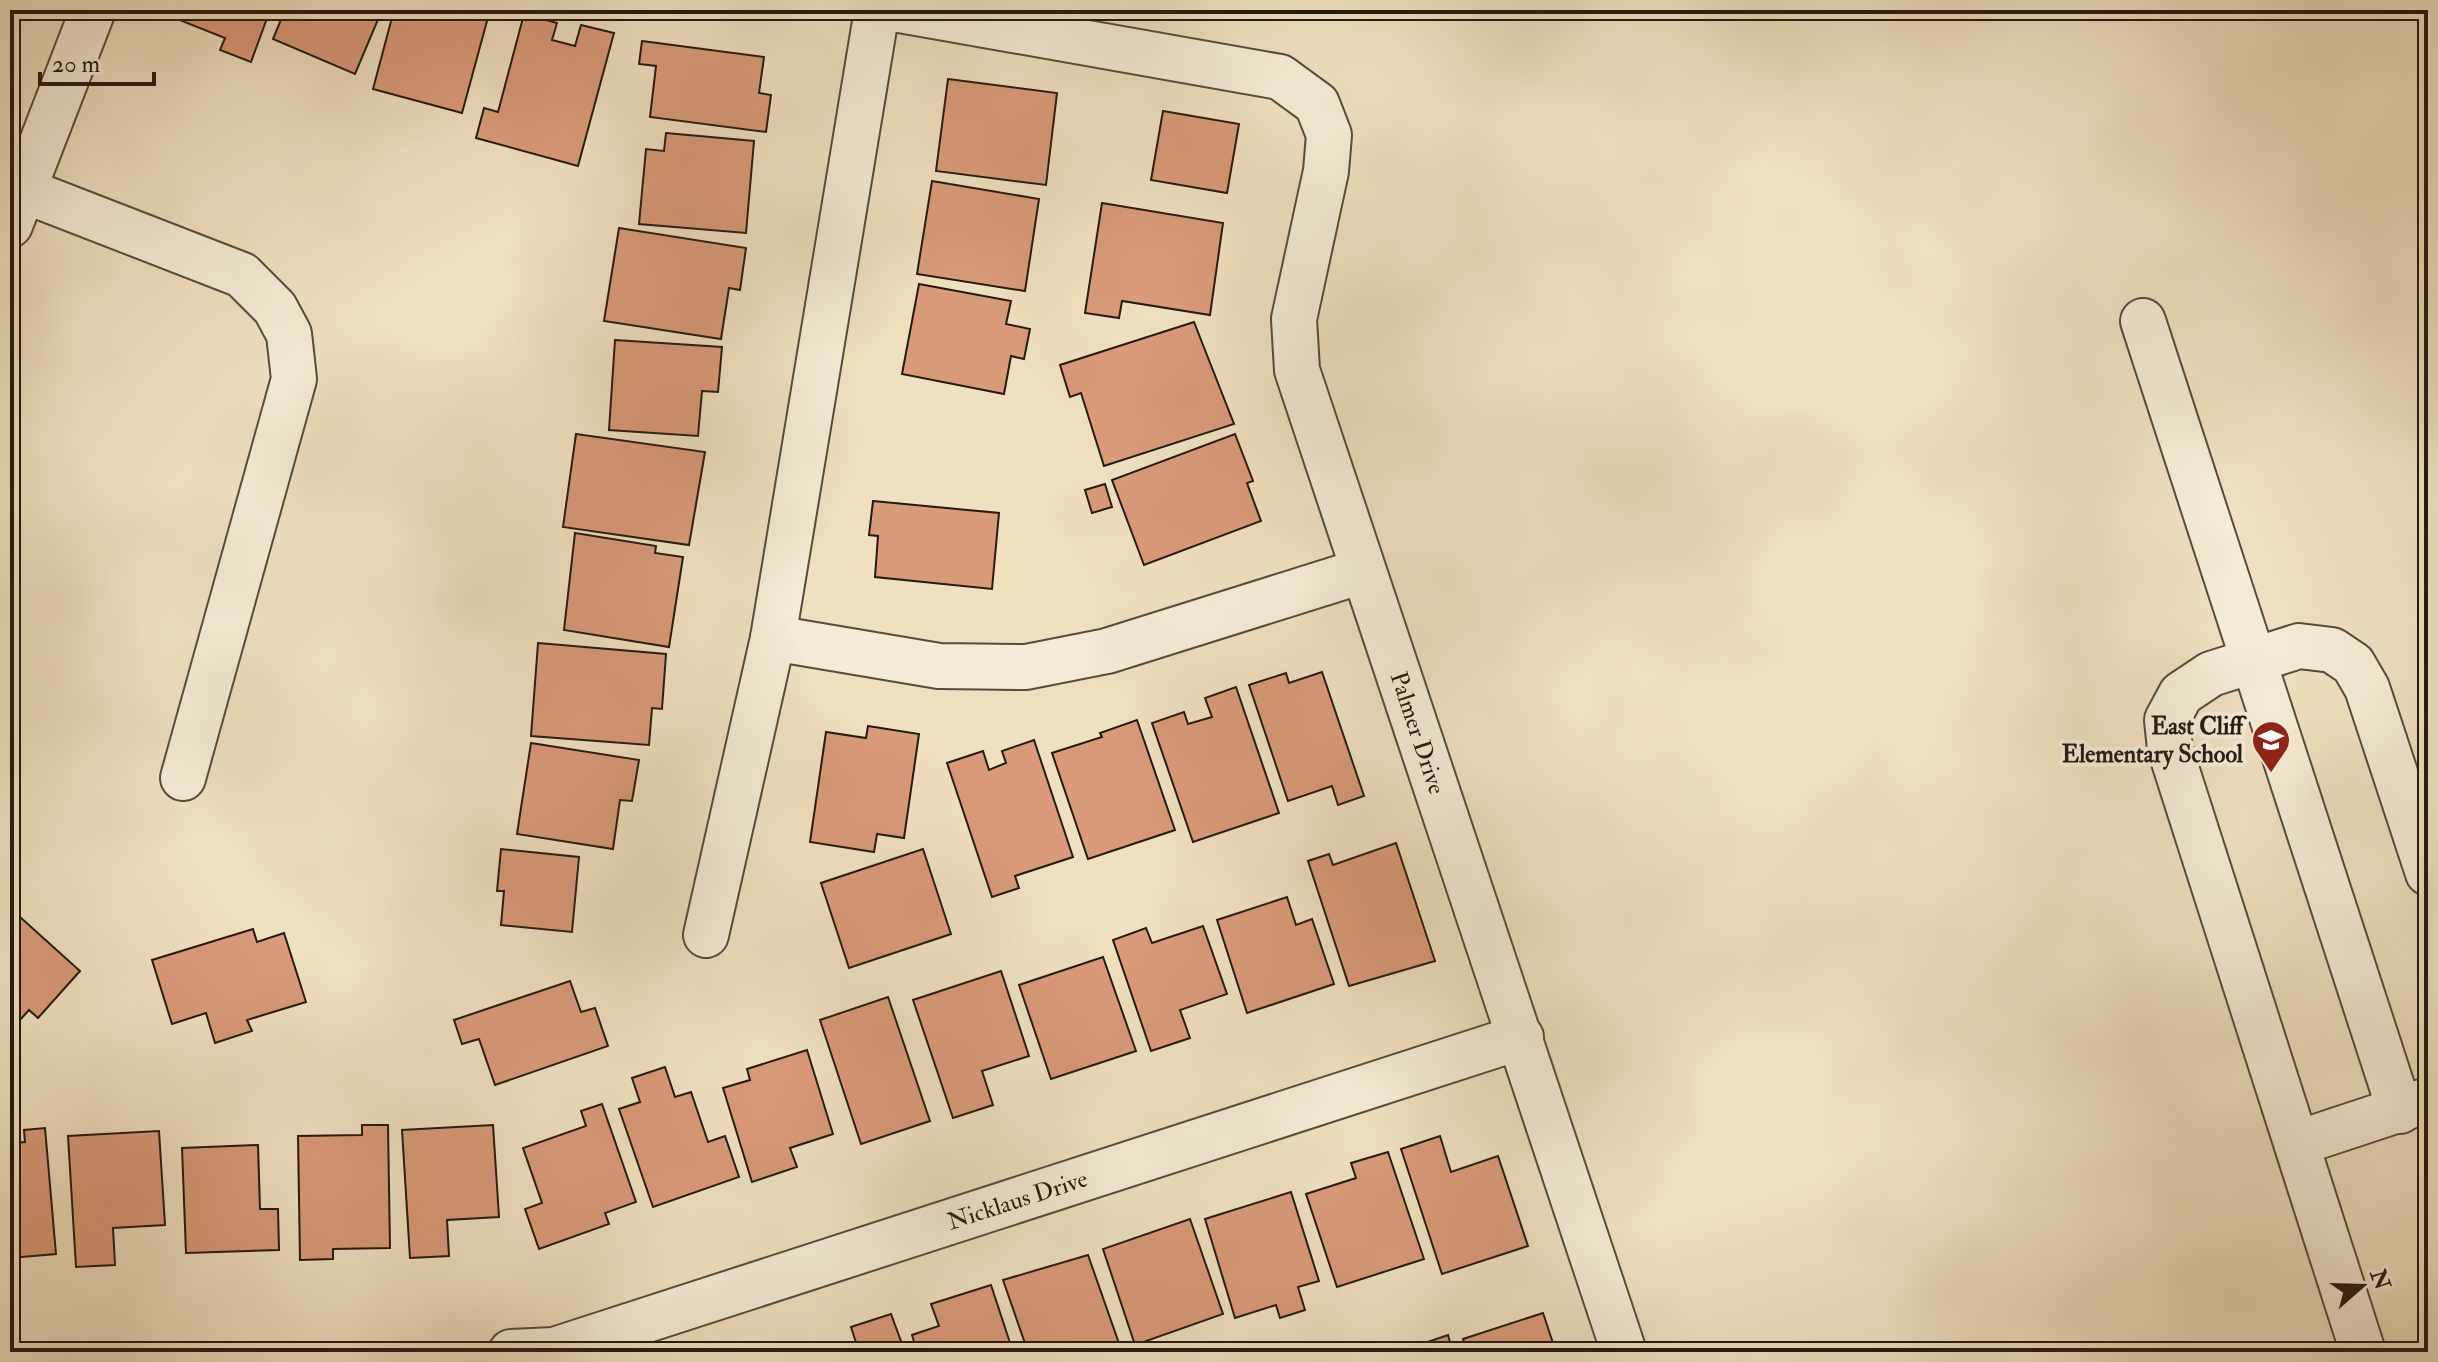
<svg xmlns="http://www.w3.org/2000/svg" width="2438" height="1362" viewBox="0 0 2438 1362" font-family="'IM FELL Double Pica',serif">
<rect width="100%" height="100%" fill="#efe0c0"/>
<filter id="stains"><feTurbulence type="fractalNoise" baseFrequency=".0025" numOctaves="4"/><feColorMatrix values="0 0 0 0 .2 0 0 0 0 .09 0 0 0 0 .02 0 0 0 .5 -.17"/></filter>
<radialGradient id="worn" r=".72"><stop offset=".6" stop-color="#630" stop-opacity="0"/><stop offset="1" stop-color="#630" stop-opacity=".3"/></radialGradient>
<g fill="#d99a79" stroke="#241a12" stroke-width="2">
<polygon points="175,10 270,10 251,62 220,50 225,38 172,17"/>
<polygon points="285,10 382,10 355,74 273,39"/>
<polygon points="394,10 490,10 462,113 373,89"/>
<polygon points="524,14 557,23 552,40 575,46 581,25 614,33 578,166 476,138 484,108 498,112"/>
<polygon points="642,41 764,57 759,93 771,95 766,132 650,117 656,66 639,64"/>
<polygon points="948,79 1057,93 1046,185 936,171"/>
<polygon points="1163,111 1239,124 1227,193 1151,180"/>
<polygon points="666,133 754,141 746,233 639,224 646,149 664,151"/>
<polygon points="932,181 1039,199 1025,291 917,274"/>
<polygon points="1102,203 1223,223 1210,315 1122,301 1119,318 1085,313"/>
<polygon points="619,228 746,248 740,290 729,288 721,339 604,321"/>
<polygon points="919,284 1011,301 1006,324 1030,329 1024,359 1011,356 1004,394 902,374"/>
<polygon points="1194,322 1234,424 1104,466 1081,393 1070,397 1060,365"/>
<polygon points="615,340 722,347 718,392 702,391 698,436 609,430"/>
<polygon points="576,434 705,452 689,545 563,527"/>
<polygon points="1235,434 1253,481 1247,483 1261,521 1144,565 1112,480"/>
<polygon points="1105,484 1112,507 1092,513 1085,490"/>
<polygon points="873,501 999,513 992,589 875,577 878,536 869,535"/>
<polygon points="575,533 656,546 655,553 683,557 669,647 564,630"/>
<polygon points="538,643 666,654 662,709 652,708 649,745 531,736"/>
<polygon points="1322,672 1364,796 1338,805 1332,786 1288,801 1249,685 1286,673 1289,683"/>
<polygon points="1236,687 1279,813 1193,842 1152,723 1184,712 1188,724 1212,717 1205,698"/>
<polygon points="1137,720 1175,830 1088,859 1052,753 1102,737 1100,733"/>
<polygon points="868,726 919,734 904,838 877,834 874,852 810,842 826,732 866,738"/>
<polygon points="1034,740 1073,857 1015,876 1019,888 992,897 947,763 983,751 989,770 1006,763 1002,751"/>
<polygon points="531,743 639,760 632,801 620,800 613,849 517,834"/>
<polygon points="1396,843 1435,961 1349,986 1308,861 1329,854 1333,865"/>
<polygon points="501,849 579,857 572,932 501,925 504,891 497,891"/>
<polygon points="923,849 951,934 849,968 821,883"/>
<polygon points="1287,897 1296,925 1312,919 1334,984 1247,1013 1217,920"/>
<polygon points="10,908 80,971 38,1018 29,1010 10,1031"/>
<polygon points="1203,926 1227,994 1180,1010 1190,1038 1151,1051 1113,940 1146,928 1152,943"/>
<polygon points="253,929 257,942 284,933 306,1002 247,1020 252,1031 215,1043 206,1013 172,1024 152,960"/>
<polygon points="1103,957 1136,1051 1051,1079 1019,985"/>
<polygon points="1001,971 1029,1056 982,1071 993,1105 953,1118 913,1000"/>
<polygon points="570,981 581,1012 595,1008 608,1046 495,1085 479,1039 462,1044 454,1020"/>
<polygon points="888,997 930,1121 861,1144 820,1020"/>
<polygon points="807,1050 833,1134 790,1148 797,1167 752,1182 723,1088 750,1080 747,1069"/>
<polygon points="665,1067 675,1097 691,1092 708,1142 725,1136 739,1177 653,1207 619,1109 640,1102 632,1078"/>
<polygon points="602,1104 636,1202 605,1213 609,1224 539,1249 525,1209 542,1203 523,1148 586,1126 581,1111"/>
<polygon points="362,1125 388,1125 390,1248 333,1249 333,1259 300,1260 298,1136 362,1135"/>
<polygon points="493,1125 499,1217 447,1220 449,1256 410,1258 402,1130"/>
<polygon points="45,1128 56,1254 10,1258 10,1143 25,1142 24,1130"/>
<polygon points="159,1131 165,1225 113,1228 115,1265 76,1267 68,1136"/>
<polygon points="1440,1136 1451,1172 1498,1156 1528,1246 1442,1274 1401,1149"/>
<polygon points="258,1145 260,1209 278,1209 279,1250 186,1253 182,1148"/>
<polygon points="1388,1152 1424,1259 1337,1287 1306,1194 1356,1178 1351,1163"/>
<polygon points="1291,1192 1319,1281 1298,1287 1305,1310 1280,1318 1276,1305 1235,1318 1205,1219"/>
<polygon points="1190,1219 1223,1314 1135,1345 1103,1249"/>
<polygon points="1088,1255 1122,1352 1028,1352 1003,1280"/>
<polygon points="991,1285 1013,1352 917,1352 912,1335 939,1326 931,1304"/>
<polygon points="1543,1313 1556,1352 1467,1352 1463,1339"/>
<polygon points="891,1314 905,1352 859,1352 851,1327"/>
<polygon points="1448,1335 1453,1352 1398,1352"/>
</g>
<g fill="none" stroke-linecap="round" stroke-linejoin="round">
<defs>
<g id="minor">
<path id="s1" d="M900 10 1280 77 1317 104 1329 135 1326 171 1294 319 1297 370 1624 1352"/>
<polyline points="10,185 242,275 275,308 289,334 294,379 183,778"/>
<polyline points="10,225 93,10"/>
<polyline points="2143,321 2400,1111"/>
<polyline points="773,638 939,666 1026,667 1107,651 1362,571"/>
<polyline points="706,935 773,638 877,10"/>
<polyline points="2298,1143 2428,1100"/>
<path id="s2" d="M511 1352 554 1350 1521 1037"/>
<polyline points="2363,1352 2170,749 2167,720 2181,694 2211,674 2299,646 2332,650 2353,664 2367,688 2428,873"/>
</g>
</defs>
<use href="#minor" stroke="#574c3e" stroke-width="48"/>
<use href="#minor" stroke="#f5ebd6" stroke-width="44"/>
</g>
<defs>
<symbol id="school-pin" viewBox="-11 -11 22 30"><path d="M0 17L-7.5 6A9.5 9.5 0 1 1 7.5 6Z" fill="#8f2418" stroke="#f5ebd6"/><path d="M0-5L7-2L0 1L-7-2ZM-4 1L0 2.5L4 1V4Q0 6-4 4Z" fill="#fff"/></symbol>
</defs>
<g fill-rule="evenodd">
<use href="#school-pin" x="2249" y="718" width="44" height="60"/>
</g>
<g text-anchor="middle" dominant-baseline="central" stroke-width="8" stroke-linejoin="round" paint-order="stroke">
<g font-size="24" font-weight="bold" fill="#241a12" stroke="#f5ebd6" text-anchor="end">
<text x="2243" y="726">East Cliff<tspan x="2243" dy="28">Elementary School</tspan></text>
</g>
<g font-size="24" fill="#241a12" stroke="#f5ebd6">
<text stroke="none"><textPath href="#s1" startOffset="1086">Palmer Drive</textPath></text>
<text stroke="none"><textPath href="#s2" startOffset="530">Nicklaus Drive</textPath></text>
</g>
</g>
<rect width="2438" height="1362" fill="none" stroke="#efe0c0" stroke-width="40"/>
<rect x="12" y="12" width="2414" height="1338" fill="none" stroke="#241a12" stroke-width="4"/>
<rect x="20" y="20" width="2398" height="1322" fill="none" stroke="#241a12" stroke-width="2"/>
<g transform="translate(2362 1286) rotate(70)" stroke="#f5ebd6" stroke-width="6" paint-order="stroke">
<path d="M0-6L14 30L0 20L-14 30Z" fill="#241a12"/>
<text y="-12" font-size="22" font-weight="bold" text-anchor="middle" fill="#241a12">N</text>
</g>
<path d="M40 72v12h114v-12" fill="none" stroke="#241a12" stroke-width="4"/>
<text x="52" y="72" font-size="24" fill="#241a12" stroke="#f5ebd6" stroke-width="6" paint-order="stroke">20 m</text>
<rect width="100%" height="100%" filter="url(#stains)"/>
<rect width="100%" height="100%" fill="url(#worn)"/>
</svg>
